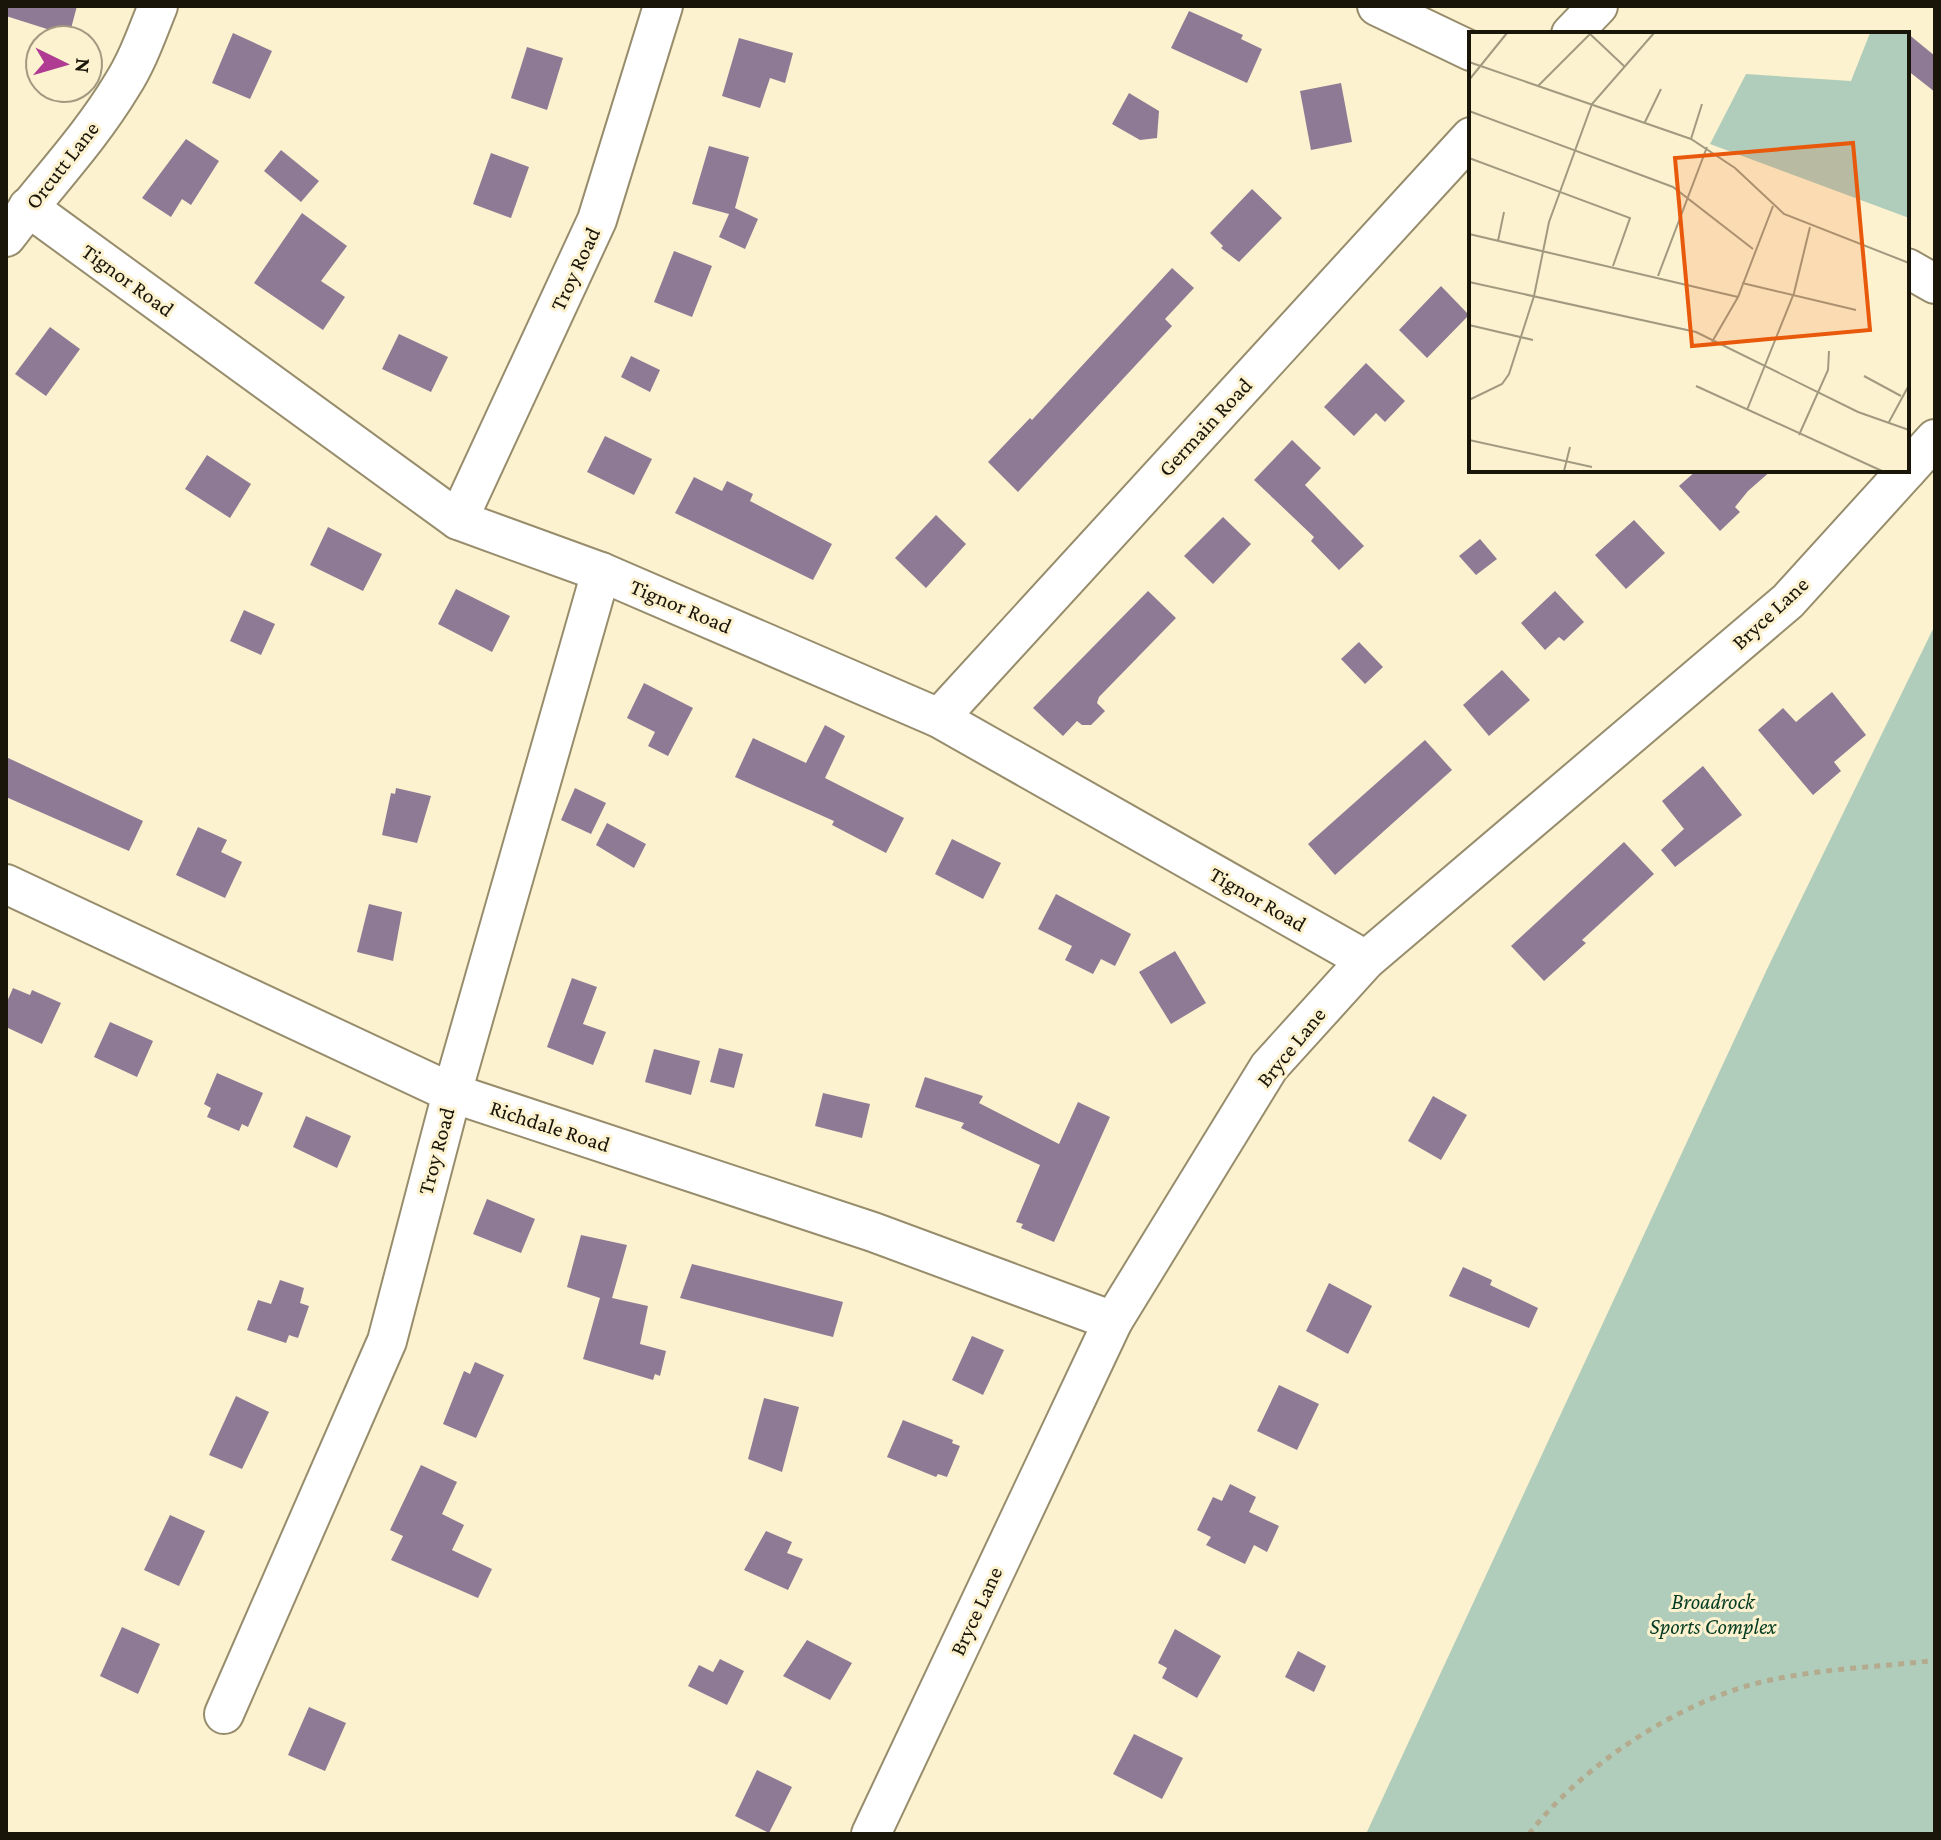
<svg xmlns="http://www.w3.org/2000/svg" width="1941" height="1840" viewBox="0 0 1941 1840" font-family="'Crimson Pro',serif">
<rect width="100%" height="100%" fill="#fdf2cf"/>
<polygon fill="#b0ccbb" points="1935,625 1935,1834 1366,1834 1769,965"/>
<g fill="#8f7a95">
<polygon points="6,6 77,6 69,36 6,16"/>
<polygon points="1189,11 1243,35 1241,39 1262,49 1247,83 1171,48"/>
<polygon points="233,33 272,51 250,99 212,83"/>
<polygon points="1907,33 1935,56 1935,92 1907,70"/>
<polygon points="739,38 793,53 785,83 770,78 760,108 722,96"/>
<polygon points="527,47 563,58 547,110 511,98"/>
<polygon points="1341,83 1352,142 1311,150 1300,91"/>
<polygon points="1129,93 1159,111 1157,138 1140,140 1112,124"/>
<polygon points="186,139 219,161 191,205 182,199 171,217 142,198"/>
<polygon points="709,146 749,157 735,208 758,219 745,249 719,237 729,214 692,204"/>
<polygon points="281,150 319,181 301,202 264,171"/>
<polygon points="491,153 529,167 511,218 473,204"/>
<polygon points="1252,189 1282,218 1239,262 1221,248 1223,246 1210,233"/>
<polygon points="302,213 347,246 321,281 345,297 323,330 254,283"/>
<polygon points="674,251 712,266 692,317 654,302"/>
<polygon points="1172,268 1194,288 1165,319 1172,326 1018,492 988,462 1030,418 1032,420"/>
<polygon points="1441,286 1469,315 1427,358 1399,330"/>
<polygon points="50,327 80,349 46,396 15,374"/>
<polygon points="399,334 448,357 431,392 382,369"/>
<polygon points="631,356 660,370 650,392 621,377"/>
<polygon points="1366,363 1405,401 1385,422 1376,413 1354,436 1324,407"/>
<polygon points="605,436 652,459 634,495 587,472"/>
<polygon points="1292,440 1321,468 1305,485 1364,546 1339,570 1311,541 1314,537 1254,480"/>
<polygon points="207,455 251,484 230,518 185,489"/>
<polygon points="1697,470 1772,470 1748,491 1735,507 1740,512 1720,531 1679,486"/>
<polygon points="694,477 722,491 727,481 753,494 750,501 832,544 813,580 675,513"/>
<polygon points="936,515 966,544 926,588 895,558"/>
<polygon points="1223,517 1251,544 1213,584 1184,556"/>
<polygon points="1634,520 1665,553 1626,589 1595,555"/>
<polygon points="328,527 382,554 363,591 310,565"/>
<polygon points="1480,539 1497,559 1476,575 1459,556"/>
<polygon points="456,589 510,616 492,652 438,624"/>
<polygon points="1148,591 1176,618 1099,697 1097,703 1105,711 1091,725 1082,725 1077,721 1063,736 1033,708"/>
<polygon points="1555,591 1584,622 1564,641 1559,637 1545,650 1521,623"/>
<polygon points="244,610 275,624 261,655 230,641"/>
<polygon points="1359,642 1383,667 1365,684 1341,659"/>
<polygon points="1502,670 1530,700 1489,736 1463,705"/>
<polygon points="644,683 693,708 668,756 648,746 655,732 627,718"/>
<polygon points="1832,692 1866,735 1834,762 1841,771 1813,795 1758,730 1783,708 1796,722"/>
<polygon points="825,725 845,736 825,778 904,818 886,853 832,825 834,821 735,777 753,738 806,763"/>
<polygon points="1425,740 1452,770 1335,875 1308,844"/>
<polygon points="6,757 143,821 129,851 6,797"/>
<polygon points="1703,766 1742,815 1675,867 1661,850 1684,829 1662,801"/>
<polygon points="396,788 431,796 417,843 382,835 391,793 395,794"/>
<polygon points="575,788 606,803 591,834 561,820"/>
<polygon points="607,823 646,844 634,868 596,845"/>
<polygon points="198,827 227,840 221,852 242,862 225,898 176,875"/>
<polygon points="952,839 1001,863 983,899 935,874"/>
<polygon points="1624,842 1654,874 1582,940 1586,943 1544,981 1511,946"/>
<polygon points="1056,894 1131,934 1115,966 1101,959 1093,974 1065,960 1072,946 1038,929"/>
<polygon points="369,904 402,912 393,961 357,952"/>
<polygon points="1175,951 1206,1003 1171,1024 1139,972"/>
<polygon points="572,978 597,987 583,1024 606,1032 593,1065 547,1047"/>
<polygon points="13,988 30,995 32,990 61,1003 42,1044 6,1027 6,1004"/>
<polygon points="110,1022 153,1041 137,1077 94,1057"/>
<polygon points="719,1048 743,1054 734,1088 710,1082"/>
<polygon points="654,1049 700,1061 691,1095 645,1082"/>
<polygon points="217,1073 263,1093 248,1127 242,1124 239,1131 207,1117 211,1108 204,1104"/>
<polygon points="925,1077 983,1096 979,1103 1059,1144 1078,1102 1110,1117 1054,1242 1021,1228 1023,1224 1016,1222 1040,1165 961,1128 964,1123 915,1107"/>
<polygon points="823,1093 870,1104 862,1138 815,1126"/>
<polygon points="1433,1096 1467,1115 1441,1160 1408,1141"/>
<polygon points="306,1116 351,1136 337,1168 293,1147"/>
<polygon points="487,1199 535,1219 521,1253 473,1234"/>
<polygon points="581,1235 627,1245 612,1298 648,1306 640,1344 666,1351 660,1376 655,1374 653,1380 583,1359 600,1298 567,1287"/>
<polygon points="692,1264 843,1302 833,1337 680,1298"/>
<polygon points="1463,1267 1492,1280 1490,1285 1538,1308 1529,1328 1449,1296"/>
<polygon points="280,1280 304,1288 300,1303 309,1306 298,1338 289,1335 286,1343 247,1330 258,1300 271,1304"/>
<polygon points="1329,1283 1372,1306 1348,1354 1306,1331"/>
<polygon points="972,1336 1004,1350 983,1395 952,1380"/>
<polygon points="475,1362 504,1375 476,1438 443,1424 464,1371 470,1374"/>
<polygon points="1279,1385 1319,1404 1297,1450 1257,1431"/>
<polygon points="236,1396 269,1412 242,1469 209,1455"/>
<polygon points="764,1398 799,1407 782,1472 748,1459"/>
<polygon points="903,1420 953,1440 952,1443 960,1446 947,1477 938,1474 936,1477 887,1457"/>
<polygon points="421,1465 457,1482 442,1514 464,1525 452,1550 492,1569 478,1598 391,1560 403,1536 390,1530"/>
<polygon points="1230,1484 1256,1497 1249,1512 1279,1526 1267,1552 1254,1545 1245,1564 1206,1545 1211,1537 1197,1530 1213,1497 1222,1501"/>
<polygon points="170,1515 205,1531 179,1586 144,1570"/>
<polygon points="766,1531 792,1542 787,1553 803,1559 788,1590 744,1570"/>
<polygon points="122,1627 160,1644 138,1694 100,1676"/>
<polygon points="1175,1629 1221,1656 1197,1698 1162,1678 1167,1668 1158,1663"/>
<polygon points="807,1640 852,1663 830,1700 783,1676"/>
<polygon points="1298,1651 1326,1666 1314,1692 1285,1677"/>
<polygon points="720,1659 744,1671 727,1705 688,1686 699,1665 713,1672"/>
<polygon points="309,1707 346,1723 325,1771 288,1755"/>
<polygon points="1134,1734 1183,1758 1162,1799 1113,1774"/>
<polygon points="757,1770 792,1787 769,1833 735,1816"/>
</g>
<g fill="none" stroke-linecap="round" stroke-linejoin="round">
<defs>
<g id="minor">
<polyline points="1377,6 1471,51"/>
<polyline points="1571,34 1598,6"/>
<polyline points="28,207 458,520 601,572 939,718 1366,960"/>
<path d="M6 237C44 186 89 140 122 85 138 60 147 33 158 6"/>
<polyline points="1907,268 1935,284"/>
<polyline points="1907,470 1935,439"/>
<polyline points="458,520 597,220 663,6"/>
<polyline points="939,718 1471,137"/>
<polyline points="6,884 452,1093 873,1232 1113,1321"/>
<polyline points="224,1714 387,1341 452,1093 601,572"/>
<polyline points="871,1834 1113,1321 1269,1067 1366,960 1788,601 1907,470"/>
</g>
</defs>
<use href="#minor" stroke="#978d6d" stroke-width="42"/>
<path stroke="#b4ab8f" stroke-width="5" stroke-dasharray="6 6" stroke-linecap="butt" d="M1529 1834C1582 1765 1681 1700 1766 1681 1819 1669 1876 1667 1930 1661"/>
<use href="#minor" stroke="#fff" stroke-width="38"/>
</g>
<g text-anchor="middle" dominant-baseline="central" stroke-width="6" stroke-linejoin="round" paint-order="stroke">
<g font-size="22" fill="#191509" stroke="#fdf2cf">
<text transform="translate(62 165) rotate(-52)">Orcutt Lane</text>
<text transform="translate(575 269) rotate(-65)">Troy Road</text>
<text transform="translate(128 280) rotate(36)">Tignor Road</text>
<text transform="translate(1205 427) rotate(-47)">Germain Road</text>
<text transform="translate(681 606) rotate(23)">Tignor Road</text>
<text transform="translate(1770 613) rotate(-43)">Bryce Lane</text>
<text transform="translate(1258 899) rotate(30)">Tignor Road</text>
<text transform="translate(1291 1047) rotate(-51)">Bryce Lane</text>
<text transform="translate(550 1126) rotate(18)">Richdale Road</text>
<text transform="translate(436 1151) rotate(-75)">Troy Road</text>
<text transform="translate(976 1611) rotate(-65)">Bryce Lane</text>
</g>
<g font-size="22" font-style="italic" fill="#033c23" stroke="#fdf2cf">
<text x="1713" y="1601">Broadrock<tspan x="1713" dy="25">Sports Complex</tspan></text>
</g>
</g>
<g transform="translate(1469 32)">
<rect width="440" height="440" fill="#fdf2cf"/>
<path d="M401 1H440V186L241 112 277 42 382 49Z" fill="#b0ccbb"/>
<path fill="none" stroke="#a29a80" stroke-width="2" d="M120 1 156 35M0 30 222 107 266 136 315 182 440 231M0 48 38 1M69 54 121 2M0 79 204 155 284 217M176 90 192 57M222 107 233 72M0 126 161 186 144 234M0 202 269 265M29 209 35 180M189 244 238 115M0 250 227 300 389 380 440 398M273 251 387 278M0 293 64 308M243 310 269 265 304 174M395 344 432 364M227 354 413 439M0 368 33 352 40 342 65 264 80 190 123 72 185 1M278 378 325 261 341 195M420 390 440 353M330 403 359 338 360 319M0 408 123 435M95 439 101 415"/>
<path fill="#e8590c" fill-opacity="0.15" stroke="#e8590c" stroke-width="4" d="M384 111 401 298 223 314 206 126Z"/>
<rect width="440" height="440" fill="none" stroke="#191509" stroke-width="4"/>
</g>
<rect width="1941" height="1840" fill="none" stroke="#191509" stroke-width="16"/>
<g transform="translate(64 64) rotate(95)"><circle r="38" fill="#fdf2cf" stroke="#a29a80" stroke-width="2"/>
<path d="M0-6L14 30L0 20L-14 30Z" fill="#b03b93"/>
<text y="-12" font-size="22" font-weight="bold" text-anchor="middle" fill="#191509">N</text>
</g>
</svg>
